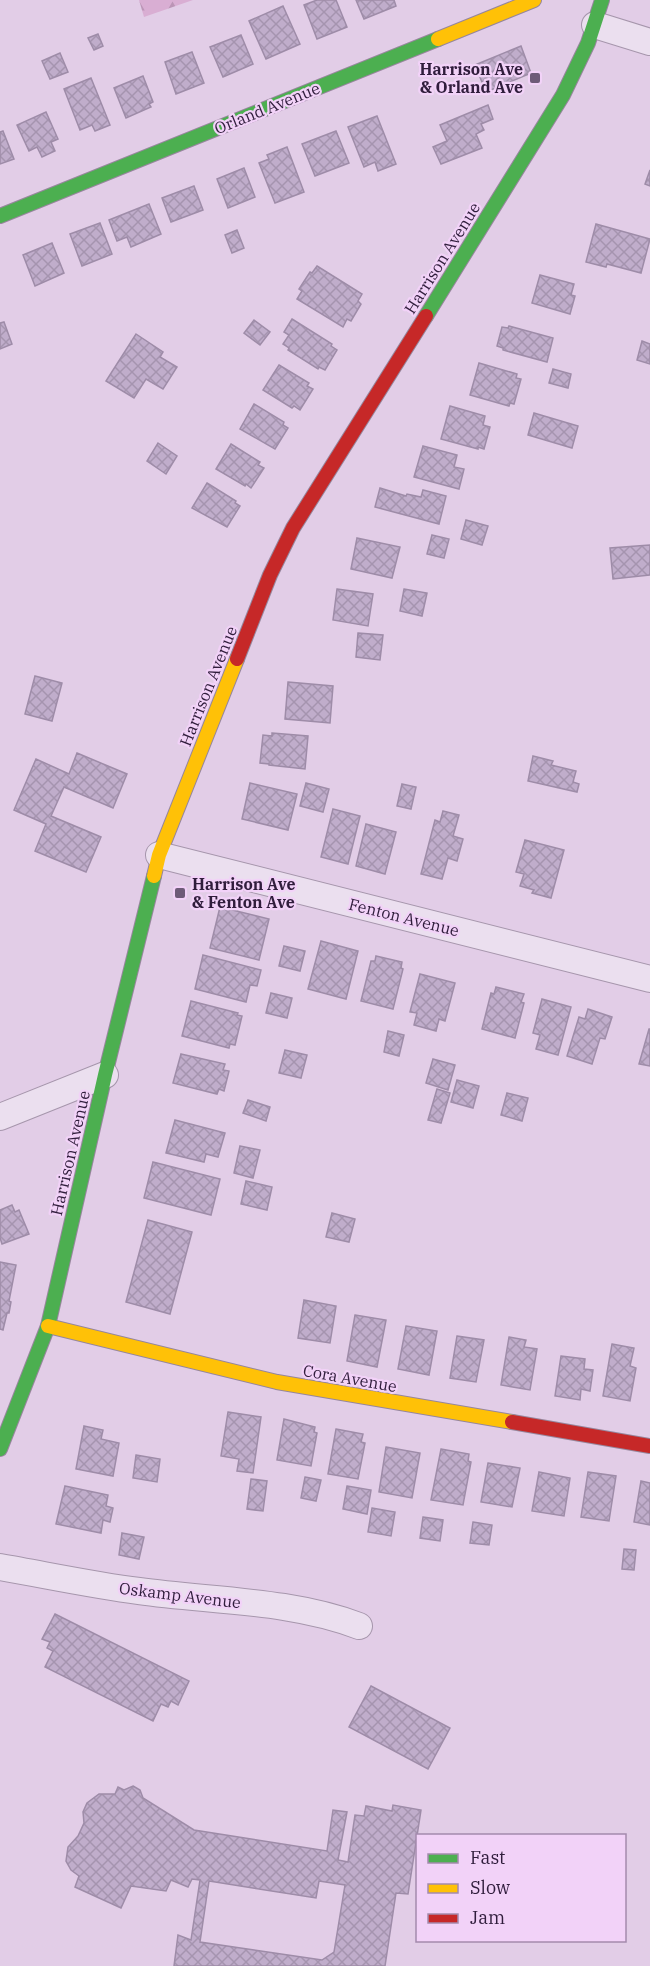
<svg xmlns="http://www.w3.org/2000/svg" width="650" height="1966" viewBox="0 0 650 1966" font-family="'IBM Plex Serif',serif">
<defs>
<pattern id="forest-firs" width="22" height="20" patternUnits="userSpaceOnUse" patternTransform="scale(1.5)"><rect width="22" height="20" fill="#d9aed3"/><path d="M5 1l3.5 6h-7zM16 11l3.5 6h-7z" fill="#bb95b6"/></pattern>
<pattern id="building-cross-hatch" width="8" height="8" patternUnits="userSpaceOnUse" patternTransform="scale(1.5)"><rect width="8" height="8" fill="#c0adcb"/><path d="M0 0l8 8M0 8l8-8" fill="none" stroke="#a594af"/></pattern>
</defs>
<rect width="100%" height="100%" fill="#e2cde7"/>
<polygon fill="url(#forest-firs)" points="139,0 193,0 144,17"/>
<g fill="url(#building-cross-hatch)" stroke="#9e8ca8" stroke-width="1.5" fill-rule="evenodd">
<polygon points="317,0 336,0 347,27 317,39 304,5"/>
<polygon points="356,0 394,0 396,6 364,19"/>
<polygon points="283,6 300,44 266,59 249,21"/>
<polygon points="98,34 103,46 94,50 88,38"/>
<polygon points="241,35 253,64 223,77 210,47"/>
<polygon points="521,46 531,73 486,92 475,65"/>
<polygon points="192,52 204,83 176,94 165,62"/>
<polygon points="60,53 68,72 50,79 42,61"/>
<polygon points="143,76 153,102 149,104 151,107 126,118 114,88"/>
<polygon points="91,78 110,125 95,131 92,125 80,130 64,89"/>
<polygon points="488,105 493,119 481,124 484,130 476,134 482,148 441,164 433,147 447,141 440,125"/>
<polygon points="46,112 58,139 51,142 55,151 42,157 37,147 29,151 17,125"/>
<polygon points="377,116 396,164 378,171 375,162 364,167 348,127"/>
<polygon points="3,131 14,159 0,164 0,132"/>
<polygon points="336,131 349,163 315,176 302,144"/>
<polygon points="287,147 304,192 275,203 259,163 269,159 267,155"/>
<polygon points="244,168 255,197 228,208 217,179"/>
<polygon points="650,170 650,186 645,184"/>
<polygon points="194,186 203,210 171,222 162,198"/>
<polygon points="149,204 161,234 131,247 127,237 117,241 109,220"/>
<polygon points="100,223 112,254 82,266 70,234"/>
<polygon points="596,224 650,239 641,273 607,264 606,267 586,262"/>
<polygon points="237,230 244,248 232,253 225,235"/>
<polygon points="52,243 64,273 35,286 23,255"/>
<polygon points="317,266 362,294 358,301 361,304 351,321 347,319 343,327 297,299 302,291 299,289 310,272 312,273"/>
<polygon points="540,275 574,284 571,295 575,296 570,314 532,303"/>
<polygon points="292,319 332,344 331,346 337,350 325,370 319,367 318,369 288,350 289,348 283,344 289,335 284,332"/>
<polygon points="254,320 270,332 260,345 244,333"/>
<polygon points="4,322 12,344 0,349 0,323"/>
<polygon points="509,326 553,338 547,362 503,350 503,348 497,346 502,327 508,328"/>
<polygon points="136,334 163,352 160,357 177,367 163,389 146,379 134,398 106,381"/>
<polygon points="642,341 650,344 650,364 637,360"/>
<polygon points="479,363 517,374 516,378 521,379 514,404 510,403 509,406 470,395"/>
<polygon points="279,365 309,383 307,386 313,389 300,410 294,406 292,408 263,390"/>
<polygon points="553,369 571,374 568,388 549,383"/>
<polygon points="254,404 284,422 283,425 288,428 275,449 240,429"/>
<polygon points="450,406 485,416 483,425 490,427 484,449 478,447 478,449 441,439"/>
<polygon points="534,413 578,426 572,448 528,435"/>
<polygon points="158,443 177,456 166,474 147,461"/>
<polygon points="231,444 260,462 258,465 264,468 251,488 246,484 245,486 216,469"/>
<polygon points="423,446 457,455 454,467 464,469 459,489 414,477"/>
<polygon points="207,483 236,501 235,503 240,506 227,527 192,508"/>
<polygon points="380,488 406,496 407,494 421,497 423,490 446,496 439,524 375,507"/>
<polygon points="466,520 488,526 482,545 461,539"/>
<polygon points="432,535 449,539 444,558 427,554"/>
<polygon points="357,538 400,547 392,578 351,569"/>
<polygon points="650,545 650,575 613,579 610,548"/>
<polygon points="337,589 373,594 368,626 333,620"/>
<polygon points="404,589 427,593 422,616 400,611"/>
<polygon points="358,633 383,635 380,660 356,657"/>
<polygon points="35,676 62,683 52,721 25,714"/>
<polygon points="288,682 333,686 330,723 285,719"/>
<polygon points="272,733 308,736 305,769 269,765 269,764 260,763 263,735 272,736"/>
<polygon points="77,753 127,774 113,808 64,787 51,816 101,837 86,872 35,851 46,824 14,810 36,759 69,774"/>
<polygon points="533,756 553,761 551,765 576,771 573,782 579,784 577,792 528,781"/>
<polygon points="250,783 297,794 288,830 242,819"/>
<polygon points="306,783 329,789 323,812 300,806"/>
<polygon points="402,784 416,787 411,809 397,806"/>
<polygon points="333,809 360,816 348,864 321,857"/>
<polygon points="443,811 459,815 453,836 463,839 457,861 448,858 442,879 421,874 435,820 440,822"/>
<polygon points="366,824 396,832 385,874 356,866"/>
<polygon points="525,840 564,850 551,898 532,893 534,890 520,886 524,874 516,872"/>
<polygon points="220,907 269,919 259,960 210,948"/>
<polygon points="321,941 358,951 346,999 308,989"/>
<polygon points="284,946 305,951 300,971 279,966"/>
<polygon points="203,955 261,970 257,986 250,985 246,1002 195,989"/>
<polygon points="376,956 402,962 401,968 403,969 393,1009 361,1001 371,961 375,961"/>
<polygon points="420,974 455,983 445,1021 439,1019 436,1031 414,1025 417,1013 410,1012"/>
<polygon points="496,987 524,994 521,1002 524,1003 515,1038 482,1029 491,993 494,994"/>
<polygon points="271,993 292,998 287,1018 266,1013"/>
<polygon points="542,999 571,1007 558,1055 536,1049 540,1035 533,1033"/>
<polygon points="191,1001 238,1013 237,1015 242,1016 235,1045 230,1044 229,1048 182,1036"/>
<polygon points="588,1009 612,1017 605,1039 600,1038 592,1064 567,1056 579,1017 585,1019"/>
<polygon points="649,1029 650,1029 650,1066 639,1064"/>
<polygon points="388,1031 404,1035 399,1056 384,1052"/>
<polygon points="285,1050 307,1055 301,1078 279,1073"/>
<polygon points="181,1054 225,1064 223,1070 229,1071 224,1091 219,1089 217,1094 173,1083"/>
<polygon points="433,1059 455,1065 448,1090 426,1083"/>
<polygon points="457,1080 479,1086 473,1108 451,1102"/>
<polygon points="437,1089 450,1093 441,1123 428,1120"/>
<polygon points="507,1093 528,1098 522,1121 501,1115"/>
<polygon points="248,1100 270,1107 266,1121 243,1113"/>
<polygon points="175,1120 225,1133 218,1157 206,1154 204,1162 166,1153"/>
<polygon points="240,1146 260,1150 253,1178 234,1173"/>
<polygon points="153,1162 220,1179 211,1215 144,1198"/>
<polygon points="246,1181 272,1187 267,1210 241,1204"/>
<polygon points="12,1205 15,1212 19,1210 29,1234 2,1244 0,1238 0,1210"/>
<polygon points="332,1213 355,1219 349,1242 326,1237"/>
<polygon points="148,1220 192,1232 170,1314 126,1302"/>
<polygon points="0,1262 16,1265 9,1301 11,1302 9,1313 7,1313 3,1330 0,1329"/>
<polygon points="304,1300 336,1306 330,1343 298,1338"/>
<polygon points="355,1315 386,1320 377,1367 347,1361"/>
<polygon points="406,1326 437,1331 429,1375 398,1369"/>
<polygon points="457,1336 484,1340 476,1382 450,1378"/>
<polygon points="509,1337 526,1340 524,1347 537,1349 530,1390 501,1385"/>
<polygon points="612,1344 634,1348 630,1366 636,1368 630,1401 603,1396"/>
<polygon points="561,1356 585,1359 584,1369 593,1370 590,1391 581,1389 580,1400 555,1396"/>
<polygon points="228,1412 261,1417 253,1473 237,1471 239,1459 221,1456"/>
<polygon points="284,1419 315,1427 314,1432 317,1433 311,1466 277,1460"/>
<polygon points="84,1426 103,1430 101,1439 119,1443 113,1476 76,1469"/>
<polygon points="336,1429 363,1434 361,1442 365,1443 358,1479 328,1474"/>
<polygon points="386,1447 420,1453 412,1498 379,1492"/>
<polygon points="441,1449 469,1454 468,1461 471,1462 463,1505 431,1500"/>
<polygon points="136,1455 160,1459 157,1482 133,1478"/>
<polygon points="488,1463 520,1468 512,1507 481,1502"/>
<polygon points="539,1472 570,1478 564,1516 532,1511"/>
<polygon points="588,1472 616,1476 609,1521 581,1517"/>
<polygon points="305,1477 321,1480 316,1501 301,1498"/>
<polygon points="251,1479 267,1481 263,1511 247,1509"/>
<polygon points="641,1481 650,1483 650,1525 634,1522"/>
<polygon points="65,1486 108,1495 106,1506 113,1508 110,1522 103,1520 101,1533 56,1524"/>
<polygon points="347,1486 371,1490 367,1514 343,1509"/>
<polygon points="372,1508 395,1512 391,1536 368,1532"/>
<polygon points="423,1517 443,1520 440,1541 420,1538"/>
<polygon points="473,1522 492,1525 489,1545 470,1543"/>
<polygon points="122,1533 144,1537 139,1559 119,1555"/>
<polygon points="624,1549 636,1550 634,1570 622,1569"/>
<polygon points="55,1614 189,1681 178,1705 171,1701 168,1707 161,1704 153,1721 45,1667 53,1651 47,1648 50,1642 42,1639"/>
<polygon points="371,1686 450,1728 428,1769 349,1727"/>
<path d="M133 1786 140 1790 143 1798 194 1830 327 1851 333 1810 347 1812 338 1860 348 1862 355 1815 364 1816 366 1806 392 1811 393 1805 421 1810 408 1894 396 1893 385 1966H174L178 1935 191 1940 200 1880 192 1879 188 1887 171 1880 166 1891 131 1886 121 1908 75 1887 79 1876 71 1870 66 1861 68 1847 78 1836 84 1823 83 1812 87 1803 99 1794H115L118 1787 124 1790ZM209 1881 316 1898 319 1881 345 1885 334 1952 322 1960 200 1942Z"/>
</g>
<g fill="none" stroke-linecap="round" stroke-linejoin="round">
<defs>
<g id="street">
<polyline points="595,25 650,42"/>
<polyline points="159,855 650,979"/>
<polyline points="0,1117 105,1075"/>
<path d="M0 1567C46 1575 93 1585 139 1591 211 1601 291 1600 359 1626"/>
</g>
<g id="fast">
<polyline points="0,216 438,39"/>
<polyline points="426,316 563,95 588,43 602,0"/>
<polyline points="0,1449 48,1326 105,1075 154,876"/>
</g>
<g id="slow">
<polyline points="438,39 534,0"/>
<polyline points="154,876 159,855 237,659"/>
<polyline points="48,1326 277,1382 512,1422"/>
</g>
<g id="jam">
<polyline points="237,659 270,575 293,528 426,316"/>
<polyline points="512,1422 650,1446"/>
</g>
</defs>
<use href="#street" stroke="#a696ac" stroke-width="28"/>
<use href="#fast" stroke="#96869c" stroke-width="16"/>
<use href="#slow" stroke="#96869c" stroke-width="16"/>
<use href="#jam" stroke="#96869c" stroke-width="16"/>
<use href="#street" stroke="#ebdfef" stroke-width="26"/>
<use href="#fast" stroke="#4caf50" stroke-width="14"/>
<use href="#slow" stroke="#ffc107" stroke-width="14"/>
<use href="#jam" stroke="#c62828" stroke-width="14"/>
</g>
<g fill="#6e5b78" stroke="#f2d2f8" stroke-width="2">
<rect x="529" y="72" width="12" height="12" rx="3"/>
<rect x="174" y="887" width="12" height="12" rx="3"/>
</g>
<g text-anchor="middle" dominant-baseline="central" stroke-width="4.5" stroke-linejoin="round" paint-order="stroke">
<g font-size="16" font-weight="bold" fill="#301d3c" stroke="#f2d2f8" text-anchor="end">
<text x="523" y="69">Harrison Ave<tspan x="523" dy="18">&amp; Orland Ave</tspan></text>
<text x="192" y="884" text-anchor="start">Harrison Ave<tspan x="192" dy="18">&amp; Fenton Ave</tspan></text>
</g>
<g font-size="16" fill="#301d3c" stroke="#f2d2f8">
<text transform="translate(267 108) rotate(-22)">Orland Avenue</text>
<text transform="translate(442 258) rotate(-58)">Harrison Avenue</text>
<text transform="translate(208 686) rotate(-68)">Harrison Avenue</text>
<text transform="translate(404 917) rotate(14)">Fenton Avenue</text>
<text transform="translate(70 1153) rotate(-77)">Harrison Avenue</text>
<text transform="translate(350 1378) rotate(10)">Cora Avenue</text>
<text transform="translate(180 1595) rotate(7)">Oskamp Avenue</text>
</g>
</g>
<rect x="416" y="1834" width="210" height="108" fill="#f2d2f8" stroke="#a48aad" stroke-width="1.5"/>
<rect x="428" y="1854" width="30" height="9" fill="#4caf50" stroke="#a48aad" stroke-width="1.5"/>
<text x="470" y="1864" font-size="18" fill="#301d3c">Fast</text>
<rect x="428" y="1884" width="30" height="9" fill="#ffc107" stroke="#a48aad" stroke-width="1.5"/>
<text x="470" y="1894" font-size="18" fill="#301d3c">Slow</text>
<rect x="428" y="1914" width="30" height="9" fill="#c62828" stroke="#a48aad" stroke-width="1.5"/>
<text x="470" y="1924" font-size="18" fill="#301d3c">Jam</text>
</svg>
